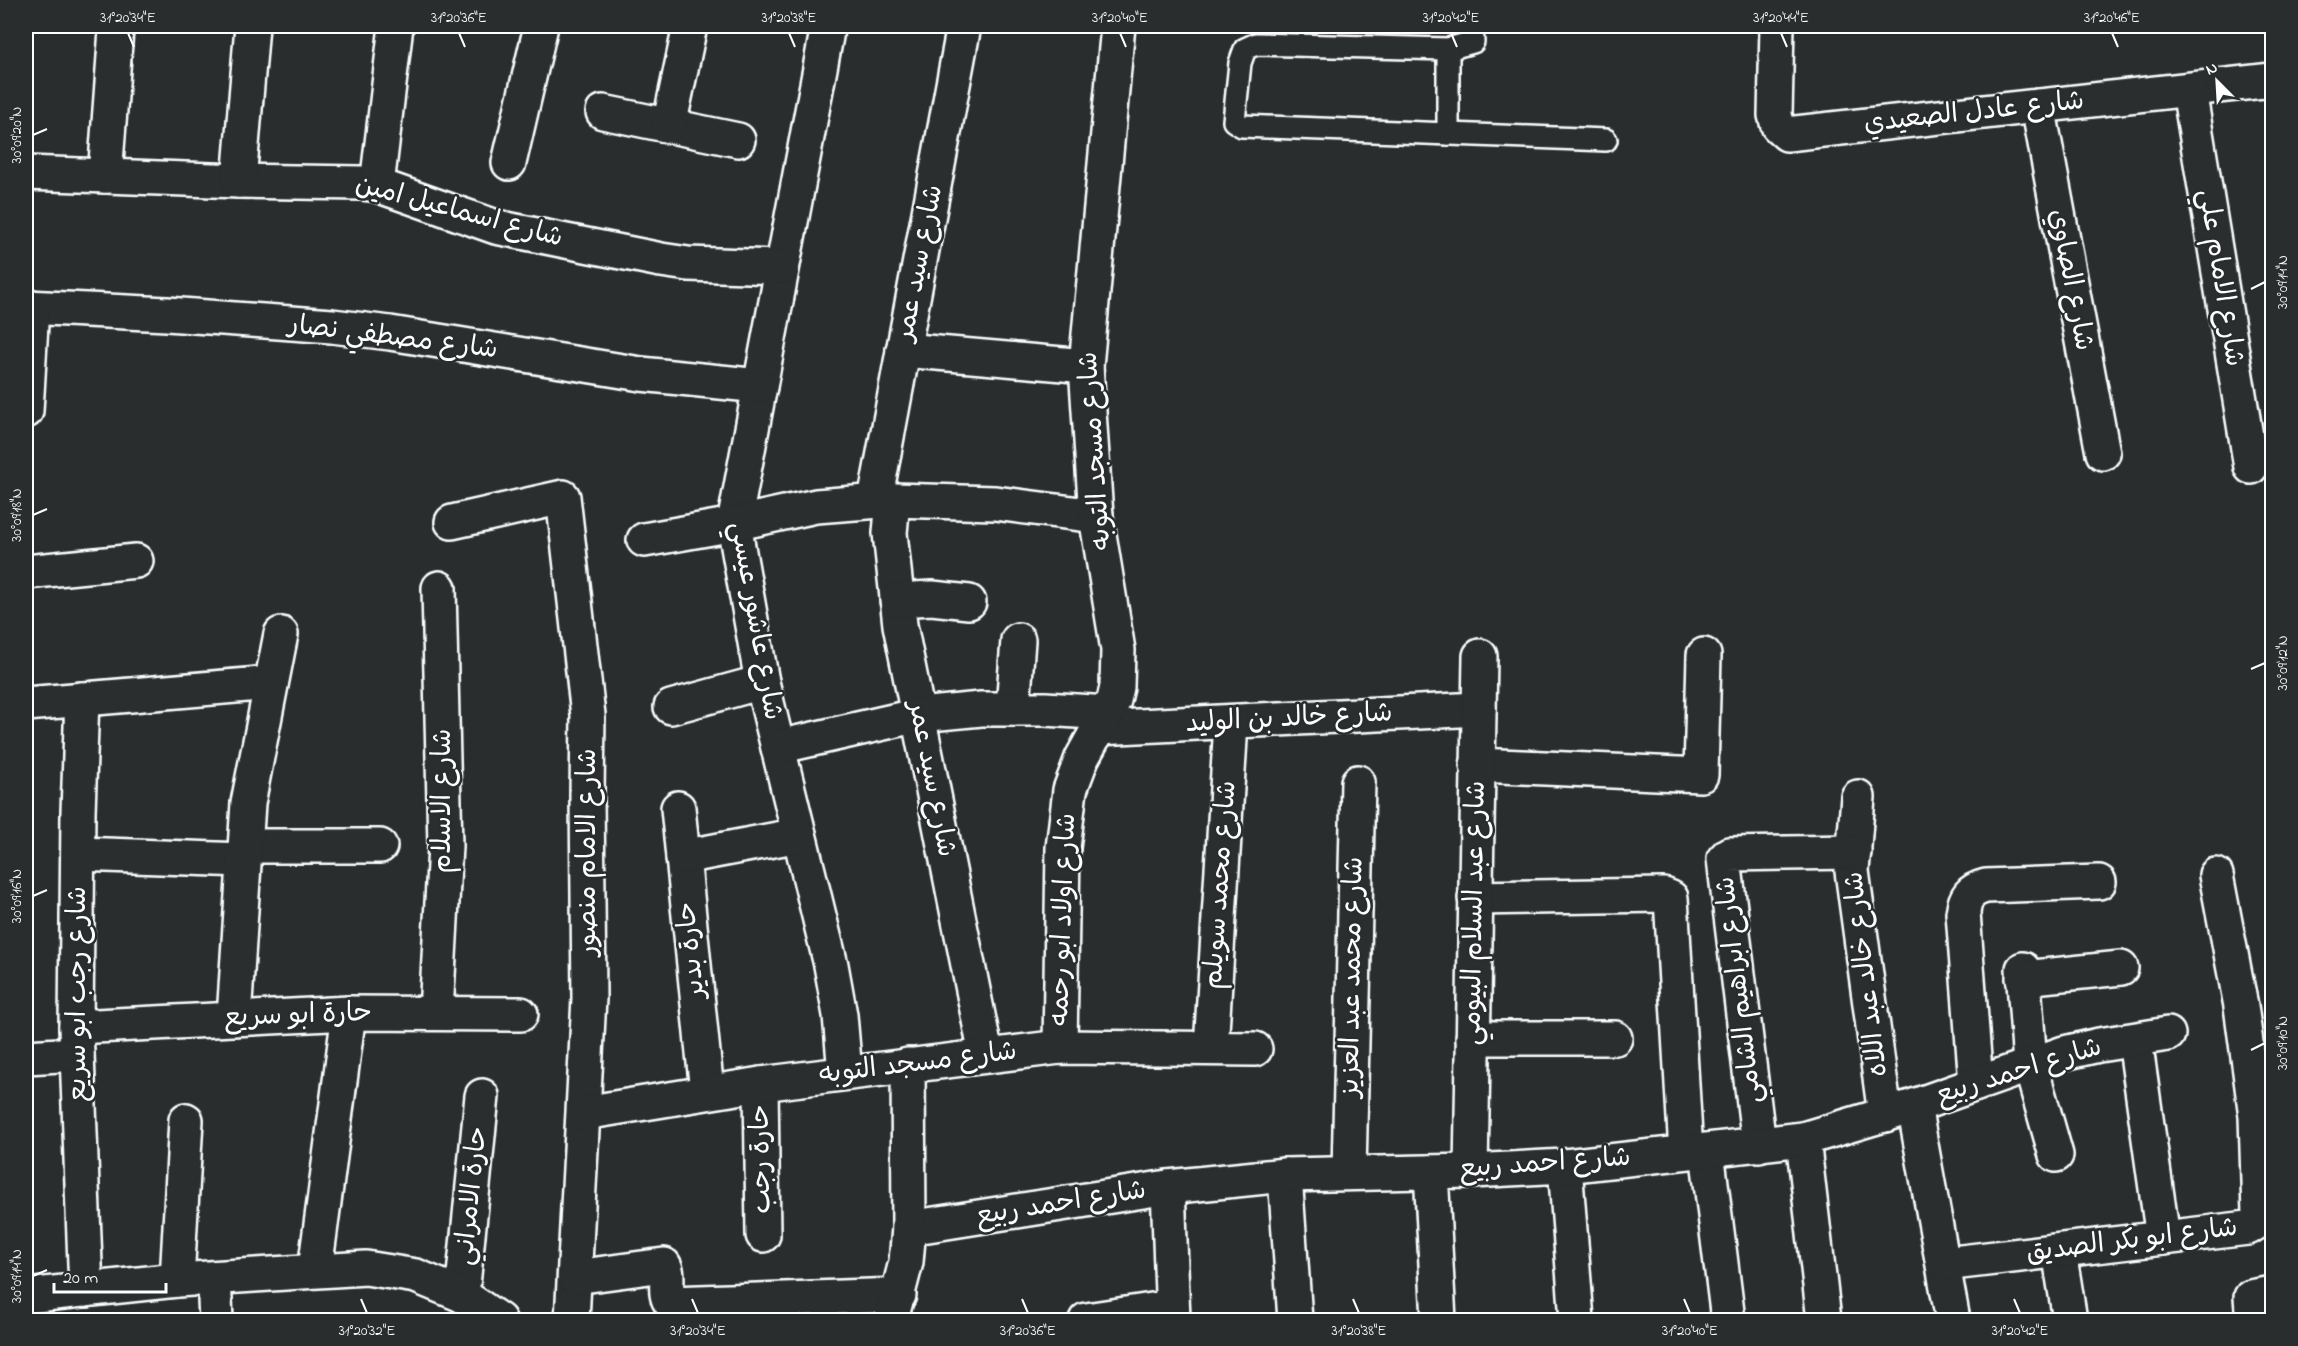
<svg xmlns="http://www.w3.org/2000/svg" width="2298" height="1346" viewBox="0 0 2298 1346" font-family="'Indie Flower','Playpen Sans Arabic',sans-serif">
<rect width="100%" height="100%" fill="#2a2d2e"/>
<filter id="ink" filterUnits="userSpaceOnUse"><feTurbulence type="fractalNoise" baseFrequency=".0167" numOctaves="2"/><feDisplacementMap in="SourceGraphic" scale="12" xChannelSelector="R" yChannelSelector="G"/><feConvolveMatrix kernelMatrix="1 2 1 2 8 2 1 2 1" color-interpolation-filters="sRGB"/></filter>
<g filter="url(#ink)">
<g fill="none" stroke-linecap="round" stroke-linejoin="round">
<defs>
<g id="service">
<polyline points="1472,26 1473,42 1448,49 1256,44 1245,49 1240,63 1234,121 1242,126 1606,140"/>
<polyline points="1448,49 1448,134"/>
</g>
<g id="minor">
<polyline points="828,26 734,524 762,682 831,965 840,1015 845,1073"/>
<polyline points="1777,26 1775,115 1778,126 1787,134 2272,80"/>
<polyline points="2189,90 2251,467"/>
<polyline points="2038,106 2103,453"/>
<polyline points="603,112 738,140"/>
<polyline points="669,126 690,26"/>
<polyline points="509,163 541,26"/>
<polyline points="26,173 239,181 361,183 377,185 496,227 661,260 688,264 782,267"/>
<polyline points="105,176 116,30"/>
<polyline points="239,181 252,26"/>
<polyline points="377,185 396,26"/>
<polyline points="26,307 167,314 332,326 390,333 641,374 760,386"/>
<polyline points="903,350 1086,366"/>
<polyline points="26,411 32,307"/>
<polyline points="893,500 890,533 900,625 986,1055"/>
<polyline points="875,501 964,26"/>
<polyline points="452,522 563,497 588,715 587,796 589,998 572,1320"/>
<polyline points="644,540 734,524 816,506 893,500 995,503 1096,516"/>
<polyline points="26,572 136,561"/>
<polyline points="897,600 932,598 969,602"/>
<polyline points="82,699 78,812 76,1027 86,1290"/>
<polyline points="26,704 271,683"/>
<polyline points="671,707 762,682"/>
<polyline points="1013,709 1018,640"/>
<polyline points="1098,728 1479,709"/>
<polyline points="778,747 919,715 981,709 1045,709 1108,713"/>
<polyline points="1477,765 1701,775 1704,655"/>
<polyline points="1858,797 1852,871 1885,1115"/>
<polyline points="678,808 707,1092"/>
<polyline points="245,846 380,846"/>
<polyline points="78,854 244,860"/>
<polyline points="683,857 799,835"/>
<polyline points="1475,898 1664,895 1671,898 1686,1152"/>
<polyline points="2023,969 2030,1064 2056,1155"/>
<polyline points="2023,978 2121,968"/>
<polyline points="436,1013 445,846 439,588"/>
<polyline points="234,1018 248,803 281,634"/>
<polyline points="76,1027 349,1013 521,1014"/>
<polyline points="1473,1038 1615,1038"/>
<polyline points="2135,1040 2163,1238"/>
<polyline points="1060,1047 1063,848 1070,790 1082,758 1114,700 1117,687 1118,650 1096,516 1086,366 1118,26"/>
<polyline points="1211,1048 1231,723"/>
<polyline points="26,1057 77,1054"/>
<polyline points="761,1084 763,1235"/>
<path d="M1976 1084 1963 913C1965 897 1970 890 1986 886L2099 882"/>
<polyline points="1914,1106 1953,1320"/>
<polyline points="584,1113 761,1084 1060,1047 1255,1049"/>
<polyline points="1803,1139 1824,1320"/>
<polyline points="1759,1145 1724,859 1729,854 1854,852"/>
<polyline points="1707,1151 1728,1320"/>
<polyline points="1565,1166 1577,1320"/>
<polyline points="1471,1171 1480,656"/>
<polyline points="1349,1172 1358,782"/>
<polyline points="1431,1172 1439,1320"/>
<polyline points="1285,1175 1295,1320"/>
<polyline points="1168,1187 1173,1320"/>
<polyline points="909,1228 1168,1187 1285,1175 1471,1171 1565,1166 1803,1139 1914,1106 2064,1053 2099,1045 2168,1034"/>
<polyline points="2059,1251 2070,1320"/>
<polyline points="1944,1264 2248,1228 2256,1223 2259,1214 2256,1116 2241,1006 2216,875"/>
<polyline points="315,1270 349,1013"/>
<path d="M575 1277 664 1265C671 1276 662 1293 671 1303L899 1295"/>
<polyline points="214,1278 216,1320"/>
<polyline points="177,1280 186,1120"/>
<polyline points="462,1295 482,1096"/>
<polyline points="891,1320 906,1262 909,1228 908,1065"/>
<polyline points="1086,1320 1172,1307"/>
<polyline points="2253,1320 2251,1297 2272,1293"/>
</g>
<polyline id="tertiary" points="26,1296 177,1280 366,1268 416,1276 462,1295 499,1320"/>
</defs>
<use href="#service" stroke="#fff" stroke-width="26"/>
<use href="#minor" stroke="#fff" stroke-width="38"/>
<use href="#tertiary" stroke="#fff" stroke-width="38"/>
<use href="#service" stroke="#2a2d2e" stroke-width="21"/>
<use href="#minor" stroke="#2a2d2e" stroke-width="33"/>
<use href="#tertiary" stroke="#2a2d2e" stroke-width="33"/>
</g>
</g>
<path fill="none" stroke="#fff" stroke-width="2" d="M128 33 134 47M459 33 465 47M789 33 795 47M1120 33 1126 47M1451 33 1457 47M1781 33 1787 47M2112 33 2118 47M33 135 47 129M2251 289 2265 282M33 515 47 509M2251 669 2265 663M33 896 47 890M2251 1050 2265 1043M33 1276 47 1270M361 1299 367 1313M692 1299 698 1313M1022 1299 1028 1313M1353 1299 1359 1313M1684 1299 1690 1313M2014 1299 2020 1313"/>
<g text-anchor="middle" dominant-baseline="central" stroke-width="5" stroke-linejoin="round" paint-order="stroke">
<g font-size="27" fill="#fff" stroke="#2a2d2e">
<text transform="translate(1974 113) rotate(-6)">شارع عادل الصعيدي</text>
<text transform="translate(459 212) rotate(15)">شارع اسماعيل امين</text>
<text transform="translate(920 263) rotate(-79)">شارع سيد عمر</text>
<text transform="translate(2220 278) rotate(81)">شارع الامام علي</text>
<text transform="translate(2070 280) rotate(79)">شارع الصاوي</text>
<text transform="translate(393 338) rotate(7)">شارع مصطفي نصار</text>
<text transform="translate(1096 451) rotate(-94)">شارع مسجد التوبه</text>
<text transform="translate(755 621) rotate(80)">شارع عاشور عيسي</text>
<text transform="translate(1289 719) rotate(-3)">شارع خالد بن الوليد</text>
<text transform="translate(931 779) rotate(79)">شارع سيد عمر</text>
<text transform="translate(443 801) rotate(-90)">شارع الاسلام</text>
<text transform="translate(588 852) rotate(-90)">شارع الامام منصور</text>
<text transform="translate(1221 885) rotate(-86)">شارع محمد سويلم</text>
<text transform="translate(1475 913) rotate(-89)">شارع عبد السلام البيومي</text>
<text transform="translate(1064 920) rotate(-88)">شارع اولاد ابو رحمه</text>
<text transform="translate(692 950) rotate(-96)">حارة بدير</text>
<text transform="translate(1867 974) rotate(-97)">شارع خالد عبد اللاه</text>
<text transform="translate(1353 977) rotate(-89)">شارع محمد عبد العزيز</text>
<text transform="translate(1740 990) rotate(-97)">شارع ابراهيم الشامي</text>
<text transform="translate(78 994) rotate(-90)">شارع رجب ابو سريع</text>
<text transform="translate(298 1016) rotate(-2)">حارة ابو سريع</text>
<text transform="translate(918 1064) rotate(-7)">شارع مسجد التوبه</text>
<text transform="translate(2019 1072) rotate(-17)">شارع احمد ربيع</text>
<text transform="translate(762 1159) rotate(-91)">حارة رجب</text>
<text transform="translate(1545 1164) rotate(-4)">شارع احمد ربيع</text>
<text transform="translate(472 1196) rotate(-84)">حارة الامراني</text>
<text transform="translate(1061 1204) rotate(-9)">شارع احمد ربيع</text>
<text transform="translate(2132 1241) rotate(-7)">شارع ابو بكر الصديق</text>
</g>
</g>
<rect width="2298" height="1346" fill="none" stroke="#2a2d2e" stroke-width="66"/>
<g transform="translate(2217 81) rotate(336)" stroke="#2a2d2e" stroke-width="4.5" paint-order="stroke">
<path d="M0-4.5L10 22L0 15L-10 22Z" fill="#ffffff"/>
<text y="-9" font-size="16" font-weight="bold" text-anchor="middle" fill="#ffffff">N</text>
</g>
<path d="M54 1283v9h112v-9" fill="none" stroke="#ffffff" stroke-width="3"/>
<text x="63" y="1283" font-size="18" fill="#ffffff" stroke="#2a2d2e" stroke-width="4.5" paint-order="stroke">20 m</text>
<rect x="33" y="33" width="2232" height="1280" fill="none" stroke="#fff" stroke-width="2"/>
<g font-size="15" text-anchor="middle" fill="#fff">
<text x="128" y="22">31°20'34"E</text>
<text x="459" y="22">31°20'36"E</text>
<text x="789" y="22">31°20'38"E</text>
<text x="1120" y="22">31°20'40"E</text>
<text x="1451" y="22">31°20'42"E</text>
<text x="1781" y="22">31°20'44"E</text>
<text x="2112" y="22">31°20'46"E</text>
<text transform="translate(16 135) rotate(-90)" y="5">30°09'20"N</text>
<text transform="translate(2282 282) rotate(-90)" y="5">30°09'14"N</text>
<text transform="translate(16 515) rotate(-90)" y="5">30°09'18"N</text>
<text transform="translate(2282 663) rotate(-90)" y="5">30°09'12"N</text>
<text transform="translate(16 896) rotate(-90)" y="5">30°09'16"N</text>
<text transform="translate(2282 1043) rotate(-90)" y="5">30°09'10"N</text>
<text transform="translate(16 1276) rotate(-90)" y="5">30°09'14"N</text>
<text x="367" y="1335">31°20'32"E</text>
<text x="698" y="1335">31°20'34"E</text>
<text x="1028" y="1335">31°20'36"E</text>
<text x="1359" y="1335">31°20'38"E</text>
<text x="1690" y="1335">31°20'40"E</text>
<text x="2020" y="1335">31°20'42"E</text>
</g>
</svg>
